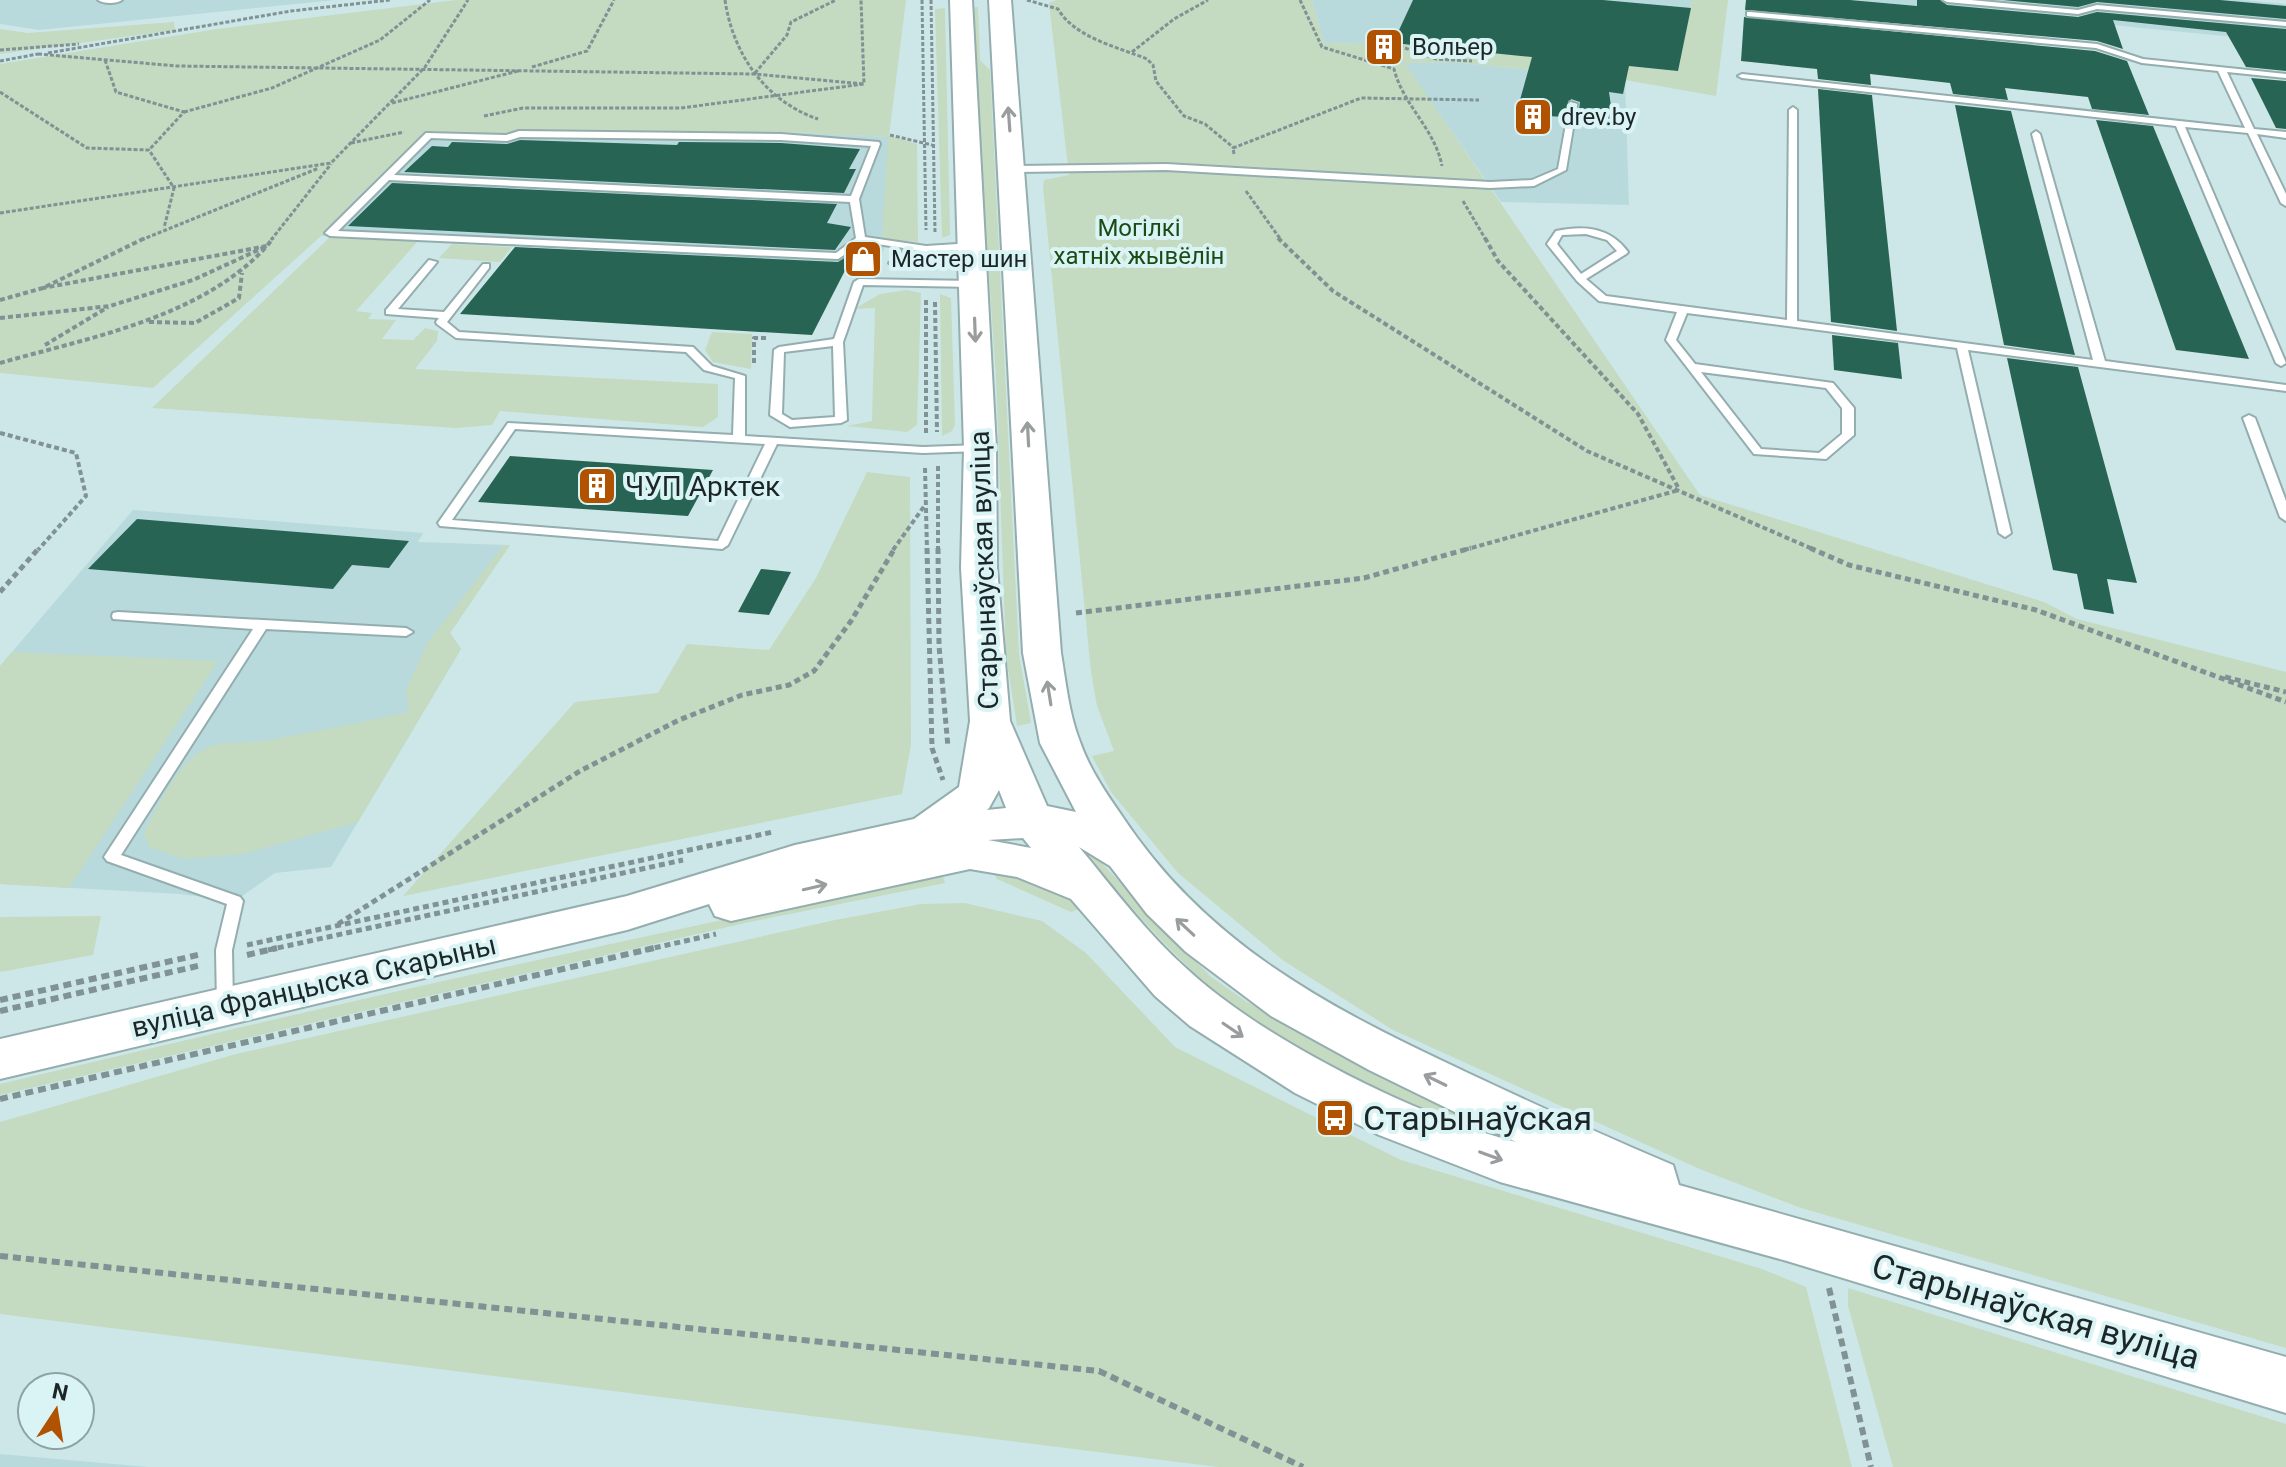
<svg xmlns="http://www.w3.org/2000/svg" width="2286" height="1467" viewBox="0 0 2286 1467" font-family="Roboto,sans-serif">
<rect width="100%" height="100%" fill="#cde7e9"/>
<g fill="#b8dadc">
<polygon points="0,0 335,0 39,30 0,24"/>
<polygon points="1312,0 1692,0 1678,71 1404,45 1324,43"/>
<polygon points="1853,0 2242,0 2286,4 2286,42"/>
<polygon points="1454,62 1625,80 1629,205 1501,202 1404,63"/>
<polygon points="511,131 786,132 889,137 884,249 876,265 321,236 356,198 428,132 506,135"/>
<polygon points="133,510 423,533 418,542 510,545 450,633 461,649 331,867 275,873 235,901 180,894 0,884 0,666"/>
<polygon points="0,1454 149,1467 0,1467"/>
</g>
<g fill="#c4dac1">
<polygon points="456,0 906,0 889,136 917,144 918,242 882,239 888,137 786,132 511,131 506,135 428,132 356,198 321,236 153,388 0,373 0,64 217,29"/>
<polygon points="1056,0 1312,0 1324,43 1404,44 1678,71 1692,0 1728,0 1716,96 1625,80 1454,62 1405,63 1700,495 2044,602 2077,619 2286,672 2286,1348 1801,1208 1702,1170 1393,1030 1284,961 1178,873 1111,792 1092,756 1114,751 1097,706 1091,672 1043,188 1044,180 1069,175 1049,3"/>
<polygon points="978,7 980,60 990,70 1019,654 1031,723 1017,726 1006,656 996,377 970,8"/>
<polygon points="945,8 950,235 942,238 935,9"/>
<polygon points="174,22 175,30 0,54 0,29 28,33"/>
<polygon points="331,236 418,241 356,311 372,313 368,319 396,320 382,339 413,340 425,328 438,331 437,341 415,369 718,384 718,417 703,427 500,411 492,425 456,428 152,408"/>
<polygon points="452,244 512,247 500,262 439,258"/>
<polygon points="907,290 921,293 917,425 907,432 847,426 872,421 875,308 854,309 880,294"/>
<polygon points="940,294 951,298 955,425 952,431 942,436"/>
<polygon points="712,332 752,334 751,369 713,362 705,350"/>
<polygon points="867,472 910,477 911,745 902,794 403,896 575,702 658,693 687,644 769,650 816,578"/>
<path d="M504 545H510L450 633 461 649 358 822 243 854 184 859 149 847 144 833C157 807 172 776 194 756 216 737 245 745 270 740 317 731 363 722 409 712L406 689 428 642Z"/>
<polygon points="12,652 218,661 69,888 0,884 0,666"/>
<path d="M1091 852 1210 976 1247 1002 1592 1169C1548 1156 1501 1147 1458 1129 1371 1093 1278 1046 1207 984 1163 946 1125 899 1086 856Z"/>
<polygon points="991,868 1032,871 1084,907 1071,912 997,879"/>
<path d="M942 874 945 883 745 923 0 1095V1084C313 1009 627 938 942 874Z"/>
<polygon points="965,903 1042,921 1086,953 1175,1047 1401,1160 1762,1269 1806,1287 1852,1467 1218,1467 0,1314 0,1122 236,1054 835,920 921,904"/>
<polygon points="101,916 93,955 0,972 0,917"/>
<polygon points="1848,1288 2286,1424 2286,1467 1893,1467 1848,1306"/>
</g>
<g fill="#276453">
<polygon points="1413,0 1603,0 1691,8 1678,71 1629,66 1623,94 1609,92 1613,120 1578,118 1580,102 1571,99 1564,117 1516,114 1532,57 1393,43"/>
<polygon points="1746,0 1850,0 1917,6 1917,0 1940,0 1947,5 2078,17 2097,12 2286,29 2286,71 2246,67 2226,32 2113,20 2123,49 2097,41 1745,10"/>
<polygon points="2003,0 2220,0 2286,6 2286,19 2097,2 2078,7"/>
<polygon points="1744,17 2095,51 2127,61 2149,115 2092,109 2088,97 2005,88 2008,100 1953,94 1950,83 1870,74 1871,85 1818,79 1817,69 1741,61"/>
<polygon points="2251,78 2286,81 2286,129 2276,128"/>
<polygon points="1818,89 1872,95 1897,331 1831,322"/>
<polygon points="1955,105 2011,111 2075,355 2004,345"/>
<polygon points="2096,120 2153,126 2249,359 2176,350"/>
<polygon points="520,140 677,145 679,142 781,143 860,149 849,169 856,169 844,193 404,172 432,146 448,147 452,142 507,144"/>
<polygon points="392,183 837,204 827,223 851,227 835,250 348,226"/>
<polygon points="515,247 838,262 855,251 812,335 460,314"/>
<polygon points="1832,335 1898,343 1902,379 1834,370"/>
<polygon points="2007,358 2078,367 2137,583 2107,579 2114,614 2084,609 2077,574 2053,570"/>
<polygon points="510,456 713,470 688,516 478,502"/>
<polygon points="137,519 409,541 389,568 352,565 333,589 88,569"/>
<polygon points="761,569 791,572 769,615 738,612"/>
</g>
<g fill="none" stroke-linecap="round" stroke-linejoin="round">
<defs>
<g id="lane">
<path d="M98 0H122C117 4 103 4 98 0Z"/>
<polygon points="1943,0 1971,0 2078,10 2097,5 2286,22 2286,26 2097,9 2078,14 1947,2"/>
<polygon points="1750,12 2097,44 2143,59 2286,74 2286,78 2227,72 2254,129 2286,132 2286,138 2257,134 2286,194 2286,206 2281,203 2248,133 2185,127 2286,363 2281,366 2276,363 2176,126 1742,78 1738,76 1742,74 2245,128 2218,71 2142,63 2096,48 1747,16 1747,12"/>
<polygon points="1570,102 1577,104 1566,170 1534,186 1490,188 1166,170 1012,172 1008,169 1012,166 1166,164 1490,182 1532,180 1558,169"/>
<path d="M1793 107 1797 110V321L2093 360 2032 134 2036 131 2040 134 2105 361 2286 385V391L1968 350 2011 533 2005 537 1999 533 1957 348 1687 313 1676 340 1695 364 1833 383 1854 408V435L1826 459 1754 454 1666 340 1677 312 1599 301 1577 281 1547 244 1556 231C1584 225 1610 227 1628 252L1626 254 1586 279 1606 296 1787 320 1789 110ZM1586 234 1607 240 1617 251 1581 274 1557 244 1562 235ZM1701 372 1826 388 1842 408V434L1819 453 1761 449Z"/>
<path d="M519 131 781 134 879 142 880 144 859 199 865 237 926 246 973 243 978 246 973 249 926 252 913 250 910 264 905 267 889 263 894 260 901 261 904 248 863 242 838 259 330 236 325 233 426 133 506 135ZM520 137 781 140 871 146 851 196 394 175 431 138 507 141ZM389 180 850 202 856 238 836 253 338 231Z"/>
<path d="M429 260 437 262 398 309 444 312 483 264H489V268L447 322 459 332 693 347 712 366 745 376V436L923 447 980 445 986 448 980 451 923 453 777 444 728 545 722 549 440 526 438 523 508 423 733 435 735 378 704 370 686 352 456 338 437 324 436 322 439 318 386 314V310ZM515 429 765 444 718 541 452 520Z"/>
<path d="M859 279 974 281 979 284 974 287 863 285 843 342 847 420 841 423 790 427 770 415 774 350 779 347 834 339 854 282ZM833 346 835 417 792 420 782 414 784 352Z"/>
<polygon points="2249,415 2255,418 2286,501 2286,521 2280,517 2243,418"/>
<polygon points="118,612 406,628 413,632 406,636 266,629 121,855 240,897 243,901 232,950 233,1006 231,1011 225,1013 219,1011 217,1006 216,950 227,904 107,861 104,857 253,629 113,619 112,616 113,613"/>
</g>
<path id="secondary" d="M950 0H972L996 448 997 568 1010 721 1047 806 1076 812 1040 743 1023 653 989 0H1011L1061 653C1066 683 1069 714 1080 742 1089 768 1106 793 1122 816 1208 946 1331 1009 1468 1073 1536 1105 1604 1136 1673 1165L1679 1185 2286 1357V1413L1787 1261 1500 1182 1379 1135 1295 1093 1190 1026 1155 996 1071 899 1017 877 970 869 731 921 715 916 709 904 627 930 0 1079V1039L627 896 795 845 914 819 959 787 970 721 961 568 964 448ZM999 790 1006 808 987 810 989 808ZM1023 838 1031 848 988 840ZM1079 847 1110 866 1147 914 1186 952 1271 1016 1369 1070 1516 1142C1416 1116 1264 1040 1188 970 1147 934 1114 889 1079 847Z"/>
</defs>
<use href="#lane" stroke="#94adaf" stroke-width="4"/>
<use href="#secondary" stroke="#94adaf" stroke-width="4"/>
<g stroke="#809294" stroke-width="3" stroke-dasharray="4 2" stroke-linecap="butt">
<path d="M725 0C733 54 765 101 818 119"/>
<polyline points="922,0 926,230"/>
<polyline points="931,0 935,232"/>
<path d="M1027 0 1058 9C1075 38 1118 47 1147 59L1153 65 1156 81 1184 116 1205 124 1234 148"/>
<path d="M1300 0 1322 47 1394 69C1403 105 1435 129 1442 166"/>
<polyline points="1388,42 1436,59 1472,61"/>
<polyline points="0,50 79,44"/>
<polyline points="1132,52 1174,19 1208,0"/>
<polyline points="48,53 291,11 390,0"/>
<polyline points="38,54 177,66 754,74 864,84"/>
<polyline points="105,60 116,92 184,112 149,150"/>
<polyline points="0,61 38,54"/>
<polyline points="532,67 587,51 614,0"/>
<polyline points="755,73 787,35 791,22 836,0"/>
<polyline points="0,92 87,148 149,150 174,188 164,228"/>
<polyline points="392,103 518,71"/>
<polyline points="184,112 272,88 380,40 430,0"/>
<polyline points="484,116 523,108 681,108 864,84 861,0"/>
<polyline points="890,135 932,145"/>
<polyline points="351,143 404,132"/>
<polyline points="1234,154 1233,148 1361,98 1479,100"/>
<polyline points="1246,191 1281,240"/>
<polyline points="1463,201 1486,240"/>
<polyline points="0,213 331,163 425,67 468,0"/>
<polyline points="141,240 319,168"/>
<polyline points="271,240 331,164"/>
</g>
<g stroke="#809294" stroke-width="4" stroke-dasharray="5 3" stroke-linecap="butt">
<polyline points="1278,238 1333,291 1587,451 1815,550"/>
<polyline points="1485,238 1498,261 1638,414 1679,489"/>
<polyline points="0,300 43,288 145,238"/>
<polyline points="926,300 926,434"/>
<polyline points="935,302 937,432"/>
<polyline points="0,318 110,306 193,280 267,246 273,238"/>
<polyline points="149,322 195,323 239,298 242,273"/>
<polyline points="45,345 108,307"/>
<path d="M0 363C91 337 201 318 267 246L43 288"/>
<polyline points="754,363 754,338 767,338"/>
<polyline points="0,433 76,453 86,496 38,550"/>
<polyline points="938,466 938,550"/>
<polyline points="925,468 927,550"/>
<polyline points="893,550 925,505"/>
<polyline points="1464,550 1679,490"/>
</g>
<g stroke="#809294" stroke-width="5" stroke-dasharray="6 4" stroke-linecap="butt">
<polyline points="927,548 932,748 943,780"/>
<polyline points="938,548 939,646 948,747"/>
<polyline points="1810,548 1849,565 2036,610 2286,702"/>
<polyline points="0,592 39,548"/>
<polyline points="1076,613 1364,578 1471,548"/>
<polyline points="2225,677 2286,692"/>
<polyline points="338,924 580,771 679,720 742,695 789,685 814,671 851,621 895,548"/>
<polyline points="247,945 773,832"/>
<polyline points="268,950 683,860"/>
<polyline points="645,950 716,934"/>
</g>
<g stroke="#809294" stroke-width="6" stroke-dasharray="8 5" stroke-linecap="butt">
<polyline points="247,955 277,948"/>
<polyline points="0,1000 202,954"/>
<polyline points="0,1011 202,965"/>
<polyline points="0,1099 654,948"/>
<polyline points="0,1256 1099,1371 1303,1467"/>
<polyline points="1829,1288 1871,1467"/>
</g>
<use href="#lane" fill="#fff" fill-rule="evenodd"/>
<use href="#secondary" fill="#fff" fill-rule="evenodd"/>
</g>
<defs><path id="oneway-shaft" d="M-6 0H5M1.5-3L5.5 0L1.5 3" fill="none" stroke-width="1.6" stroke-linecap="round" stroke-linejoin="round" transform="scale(2)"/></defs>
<g stroke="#999d9e">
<use href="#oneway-shaft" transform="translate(1009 119) rotate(-94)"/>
<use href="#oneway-shaft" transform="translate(975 330) rotate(88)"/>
<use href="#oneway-shaft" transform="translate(1028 434) rotate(-93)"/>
<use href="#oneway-shaft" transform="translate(1049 693) rotate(-99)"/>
<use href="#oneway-shaft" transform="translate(815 887) rotate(-13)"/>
<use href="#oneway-shaft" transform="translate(1185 927) rotate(-137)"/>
<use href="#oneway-shaft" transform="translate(1233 1030) rotate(34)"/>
<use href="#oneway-shaft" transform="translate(1435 1080) rotate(-154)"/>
<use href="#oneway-shaft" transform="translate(1491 1156) rotate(20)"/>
</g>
<defs>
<symbol id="building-square" viewBox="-11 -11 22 22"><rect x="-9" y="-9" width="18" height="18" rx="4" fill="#b15201" stroke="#daf4f6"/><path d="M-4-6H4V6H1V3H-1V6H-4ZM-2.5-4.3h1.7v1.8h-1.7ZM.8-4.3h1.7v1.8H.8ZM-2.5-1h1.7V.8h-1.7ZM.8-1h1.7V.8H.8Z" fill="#fff"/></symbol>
<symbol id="shop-square" viewBox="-11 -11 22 22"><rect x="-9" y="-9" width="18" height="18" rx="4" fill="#b15201" stroke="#daf4f6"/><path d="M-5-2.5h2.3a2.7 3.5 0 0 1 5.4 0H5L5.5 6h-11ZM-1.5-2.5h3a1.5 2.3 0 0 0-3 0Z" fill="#fff"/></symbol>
<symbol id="bus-square" viewBox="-11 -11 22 22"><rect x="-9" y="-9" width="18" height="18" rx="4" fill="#b15201" stroke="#daf4f6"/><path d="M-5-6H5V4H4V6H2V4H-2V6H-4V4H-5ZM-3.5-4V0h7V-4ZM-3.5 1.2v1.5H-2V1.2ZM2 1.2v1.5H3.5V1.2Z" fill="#fff"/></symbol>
</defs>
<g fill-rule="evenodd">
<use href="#building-square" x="1362" y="25" width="44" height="44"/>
<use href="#building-square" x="1511" y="95" width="44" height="44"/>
<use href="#shop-square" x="841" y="237" width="44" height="44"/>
<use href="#building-square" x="575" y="464" width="44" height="44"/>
<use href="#bus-square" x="1313" y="1096" width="44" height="44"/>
</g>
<g text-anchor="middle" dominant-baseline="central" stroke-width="8" stroke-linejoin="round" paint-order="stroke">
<g font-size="24" fill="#1d2627" stroke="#daf4f6" text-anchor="start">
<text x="1412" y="47">Вольер</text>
<text x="1561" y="117">drev.by</text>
<text x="891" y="259">Мастер шин</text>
</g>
<g font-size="24" fill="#1b4c15" stroke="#daf4f6">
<text x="1139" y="228">Могілкі<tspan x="1139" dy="28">хатніх жывёлін</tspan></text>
</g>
<g font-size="28" fill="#1d2627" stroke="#daf4f6" text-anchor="start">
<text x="625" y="486">ЧУП Арктек</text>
</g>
<g font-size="28" fill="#1d2627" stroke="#daf4f6">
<text transform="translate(984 570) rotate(-92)">Старынаўская вуліца</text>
<text transform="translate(314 986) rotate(-13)">вуліца Францыска Скарыны</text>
</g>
<g font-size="34" fill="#1d2627" stroke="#daf4f6" text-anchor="start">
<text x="1363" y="1118">Старынаўская</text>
</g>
<g font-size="34" fill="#1d2627" stroke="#daf4f6">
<text transform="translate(2036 1311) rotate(16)">Старынаўская вуліца</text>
</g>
</g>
<g transform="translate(56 1411) rotate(12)"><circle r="38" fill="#daf4f6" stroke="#8ea2a3" stroke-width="2"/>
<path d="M0-6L14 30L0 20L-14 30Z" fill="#b15201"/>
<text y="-12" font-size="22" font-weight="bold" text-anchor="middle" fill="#1d2627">N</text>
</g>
</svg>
